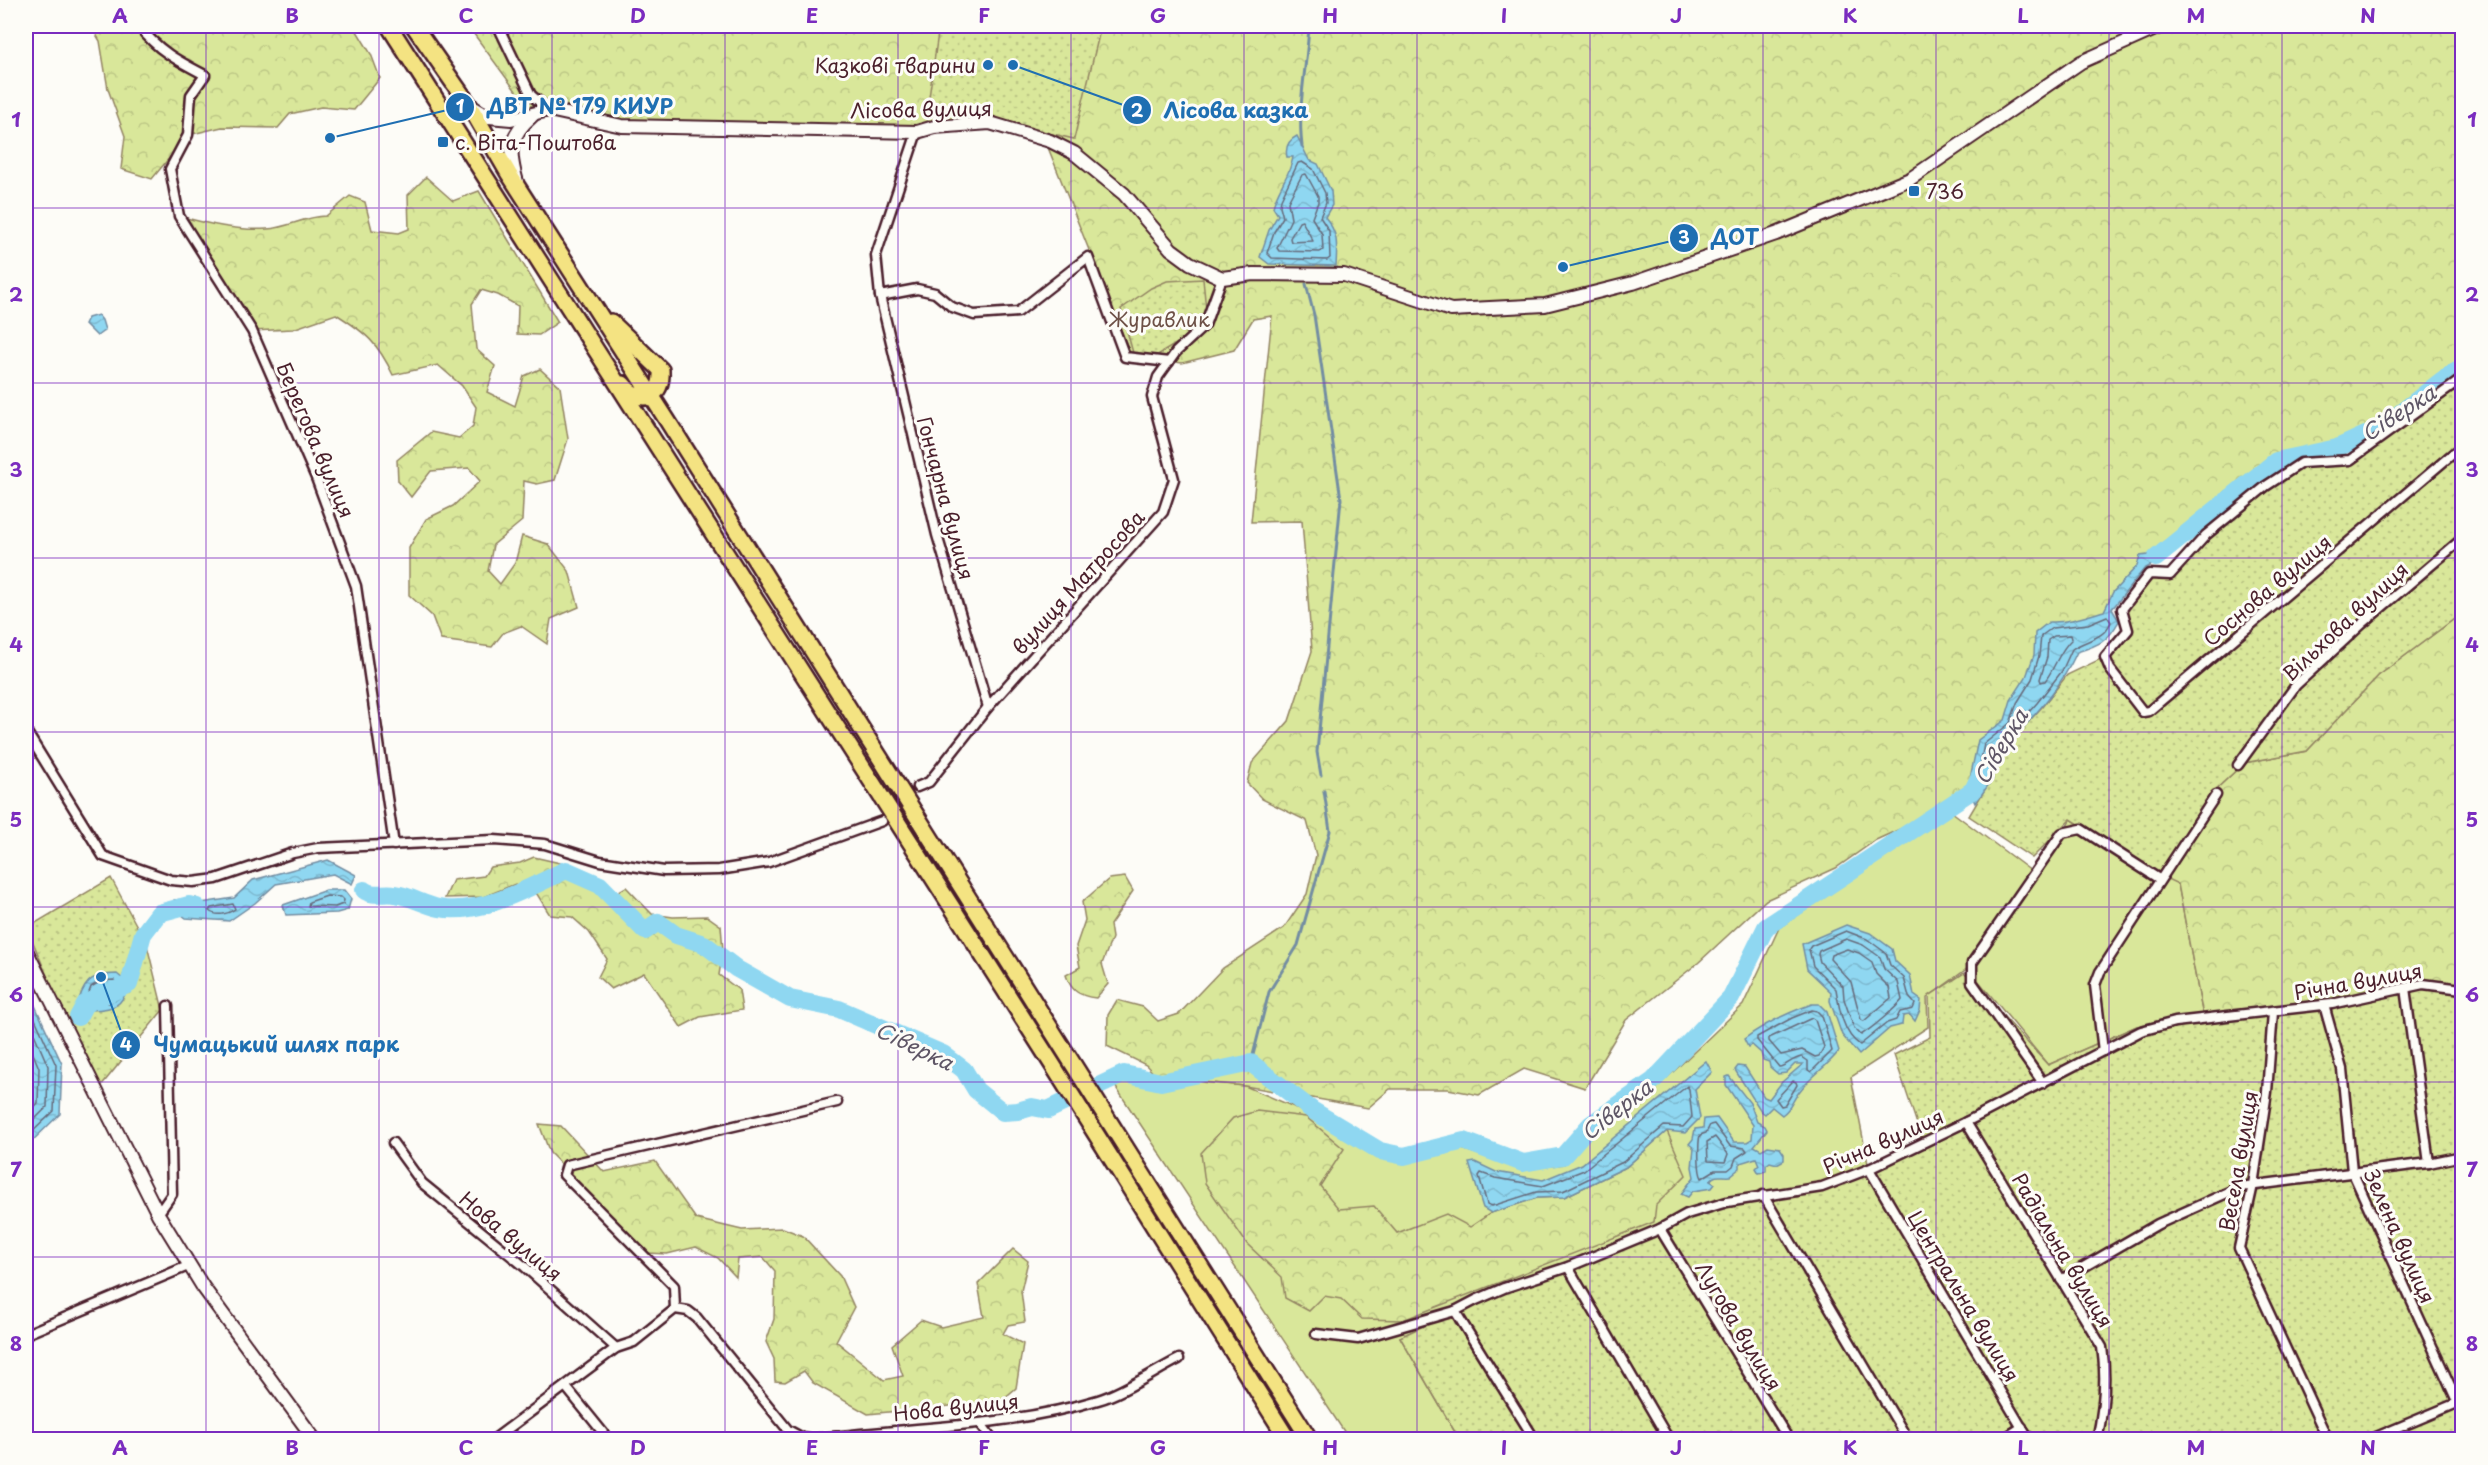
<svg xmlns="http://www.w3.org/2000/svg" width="2488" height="1465" viewBox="0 0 2488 1465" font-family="'Playpen Sans',sans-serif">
<defs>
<pattern id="forest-crowns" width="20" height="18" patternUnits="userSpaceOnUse" patternTransform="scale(1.5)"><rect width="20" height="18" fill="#d9e79a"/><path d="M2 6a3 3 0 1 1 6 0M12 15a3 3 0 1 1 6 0" fill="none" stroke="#bcc685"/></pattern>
<pattern id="park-dots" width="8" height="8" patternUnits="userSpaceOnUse" patternTransform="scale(1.5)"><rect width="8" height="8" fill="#d9e79a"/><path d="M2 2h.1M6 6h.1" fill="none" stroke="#bcc685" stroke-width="1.8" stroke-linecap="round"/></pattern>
<pattern id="water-waves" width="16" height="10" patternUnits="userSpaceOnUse" patternTransform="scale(1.5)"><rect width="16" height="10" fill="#8fd7f1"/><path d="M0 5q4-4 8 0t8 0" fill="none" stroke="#7db8cf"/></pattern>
</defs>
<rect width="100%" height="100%" fill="#fdfcf7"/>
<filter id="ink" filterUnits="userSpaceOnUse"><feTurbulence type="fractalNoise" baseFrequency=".0167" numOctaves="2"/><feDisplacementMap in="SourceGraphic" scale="12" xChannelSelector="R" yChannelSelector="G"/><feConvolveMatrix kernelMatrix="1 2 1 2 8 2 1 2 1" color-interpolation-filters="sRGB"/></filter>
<g filter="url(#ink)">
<polygon fill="#d9e79a" stroke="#928362" stroke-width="1.5" points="1952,812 2039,877 2071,819 2178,884 2203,1016 2137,1026 2048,1065 1968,968 1927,998 1928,1027 1851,1077 1869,1169 1455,1311 1400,1337 1459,1439 1349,1439 1115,1086 1124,1074 1245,1086 1294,1107 1369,1153 1402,1161 1462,1149 1524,1170 1564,1164 1605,1121 1647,1097 1743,1005 1779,928"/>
<g fill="url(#forest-crowns)" stroke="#928362" stroke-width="1.5">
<polygon points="91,26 354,26 371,54 380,78 354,110 321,107 290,114 278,128 222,127 188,135 152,179 121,169 125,136 108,89 100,41"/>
<polygon points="468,26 2462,26 2462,367 2441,381 2381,428 2337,448 2276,461 2167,551 2141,568 2117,600 2065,646 2003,736 1978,793 1876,840 1836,868 1766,900 1698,963 1626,1020 1585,1088 1524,1069 1479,1095 1448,1089 1390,1089 1368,1108 1245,1086 1158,1078 1146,1065 1107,1046 1108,1015 1117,1000 1143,1007 1158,1021 1179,1014 1223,968 1284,928 1307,894 1316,855 1307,821 1262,799 1247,783 1252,763 1289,721 1312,651 1302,521 1251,522 1272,316 1253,319 1234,350 1182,363 1131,355 1047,145 1027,130 624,120 561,104 527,106"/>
<path d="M426 177 453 201 479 191 558 322 539 335 517 334 518 306 498 295 481 290 472 304 476 349 495 366 487 392 515 406 524 376 540 369 560 387 568 439 555 480 537 484 524 481 522 521 493 545 488 571 500 584 515 563 522 536 548 544 569 571 579 607 551 619 547 644 521 626 503 633 492 647 441 640 432 616 409 595V548L426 519 453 506 480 481 469 468 431 471 411 497 398 481 397 460 431 432 459 438 473 426 476 407 462 386 438 365 393 375C378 343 366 333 336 314L293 329 252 331 179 216C208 224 237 231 267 229 288 228 305 216 326 216L350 196 365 202 372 230 399 233 409 229 408 195Z"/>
<polygon points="2462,613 2462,989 2203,1016 2178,884 2167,879 2212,793 2244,763 2307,751 2378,676"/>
<polygon points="534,857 560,863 593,875 616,893 626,887 652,914 673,917 707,916 721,926 723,950 719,975 739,990 742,1010 700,1017 681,1027 644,973 611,989 598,977 607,959 589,932 572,917 550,915 537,894 515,884 483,897 445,898 453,880 484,876 490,867 520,863"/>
<path d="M1125 877 1133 891 1110 925 1112 938 1102 964 1108 984 1096 998C1079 996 1071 991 1066 975L1080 967 1076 946 1085 920 1082 902 1109 879Z"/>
<polygon points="1257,1111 1306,1117 1344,1149 1320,1186 1339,1209 1374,1206 1397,1233 1446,1214 1470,1227 1491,1213 1537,1198 1564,1197 1626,1167 1667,1131 1686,1175 1656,1205 1654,1222 1403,1320 1362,1319 1341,1299 1324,1296 1309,1311 1285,1298 1282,1277 1247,1244 1205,1183 1201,1153 1233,1118"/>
<polygon points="539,1124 561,1126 604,1172 655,1161 696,1219 742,1230 783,1228 803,1236 840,1276 854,1307 836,1341 884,1380 903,1376 892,1345 921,1320 941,1327 984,1317 978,1284 1013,1249 1028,1261 1021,1291 1025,1322 1008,1325 1003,1334 1023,1344 1016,1388 1003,1399 981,1403 868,1414 813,1383 804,1371 785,1382 775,1381 774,1359 766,1342 774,1319 775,1271 763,1257 738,1259 736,1277 718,1258 696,1247 667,1254 648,1253 550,1153"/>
</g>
<g fill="url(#park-dots)" stroke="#928362" stroke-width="1.5">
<polygon points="939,26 1101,26 1074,139 928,105"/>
<polygon points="1203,279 1206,310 1186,338 1156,356 1133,353 1121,309 1151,288 1167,281"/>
<polygon points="2462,379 2462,613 2378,676 2307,751 2244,763 2212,793 2167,879 2071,819 2032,858 1969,816 1994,774 1999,754 2042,707 2067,675 2105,657 2128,630 2122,609 2149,574 2171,575 2206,535 2301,463 2350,460"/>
<polygon points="111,878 147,945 163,1010 96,1092 27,928"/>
<polygon points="1964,973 2048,1065 2137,1026 2176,1017 2273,1012 2423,984 2462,989 2462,1439 1459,1439 1400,1337 1455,1311 1727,1202 1822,1187 1923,1142 1894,1055 1930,1037 1929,996"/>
</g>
<g fill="url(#water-waves)" stroke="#738da2" stroke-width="1.5">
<path d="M1297 136 1309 160 1318 164 1331 191 1332 205 1325 217C1339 234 1337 245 1336 266L1269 264 1260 257 1269 230 1278 215 1273 207C1277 189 1290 176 1293 157H1287C1285 148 1287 141 1297 136Z"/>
<polygon points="98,315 102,320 105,330 97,336 85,324 88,318"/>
<path d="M2176 541 2170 555 2144 569 2112 609 2119 621C2108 642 2098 645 2077 652 2059 692 2028 722 1999 754V767L1990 771 1993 779 1975 803 1968 788 1978 740 2005 720 2011 700 2026 677 2034 655 2035 633 2049 622C2069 623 2086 616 2104 611L2113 592 2137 566 2140 556 2156 554Z"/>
<polygon points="328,860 356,875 352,884 333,874 276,884 255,903 229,921 186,918 173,908 174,900 196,898 201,903 234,898 253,880"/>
<polygon points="326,890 344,890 351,899 348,910 337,913 286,915 283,905"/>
<polygon points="1846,925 1870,933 1892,949 1895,961 1910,975 1914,995 1921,1000 1920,1010 1915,1021 1910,1015 1903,1016 1902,1025 1890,1028 1859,1055 1842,1035 1830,1001 1831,992 1807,969 1802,944"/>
<path d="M117 974 129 984C122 1008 113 1009 91 1010L79 999C87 977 94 975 117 974Z"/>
<polygon points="26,986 62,1064 60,1114 26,1147"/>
<path d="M1812 1004H1819L1827 1012 1839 1051C1828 1066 1810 1077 1799 1092 1792 1101 1791 1109 1782 1115L1772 1107 1765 1114 1761 1111 1735 1070 1738 1066 1745 1067 1764 1097 1769 1099 1782 1082 1803 1064H1795L1786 1073 1778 1074 1770 1067 1769 1062 1763 1060 1761 1053 1752 1045 1748 1047 1744 1039C1765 1023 1787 1013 1812 1004Z"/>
<polygon points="1706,1061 1712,1072 1695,1089 1700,1118 1685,1133 1667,1131 1626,1167 1564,1197 1537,1198 1491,1213 1483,1208 1469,1163 1475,1162 1496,1172 1543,1180 1582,1164"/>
<path d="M1729 1076 1750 1103 1757 1122 1765 1126 1767 1130 1754 1146 1761 1150 1768 1146 1780 1148 1784 1154V1160L1777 1164 1770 1162 1766 1165V1171L1759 1173 1756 1168 1759 1165 1756 1158 1740 1163V1168L1730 1176C1722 1177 1715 1173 1710 1181L1715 1184 1712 1188 1693 1191 1688 1197 1681 1194 1694 1177 1692 1167 1694 1148 1689 1144 1693 1139 1695 1129 1703 1128 1704 1119 1717 1118 1734 1142H1747L1752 1139 1753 1125 1726 1085V1077Z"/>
</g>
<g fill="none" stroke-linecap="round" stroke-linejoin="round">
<g stroke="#66697a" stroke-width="1.5">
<polygon points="1302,162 1313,169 1325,193 1326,203 1320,217 1329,231 1330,258 1327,260 1272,258 1267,253 1274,232 1283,217 1280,206 1281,199 1298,163"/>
<polygon points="1306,174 1318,196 1318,202 1312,218 1322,234 1323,250 1320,252 1279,251 1277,248 1291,219 1288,202 1302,175"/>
<polygon points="1302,221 1313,241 1291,242 1290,238 1299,222"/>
<path d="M2107 616 2111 622C2103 640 2087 639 2072 649L2062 671 2037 703 1994 751 1992 763 1985 769 1986 779 1979 787H1976L1984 744 2010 723 2017 703 2032 679 2039 656 2041 636 2052 628 2088 624Z"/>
<path d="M2071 635 2072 639C2060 649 2055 668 2045 681L2041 682 2040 679 2047 657 2048 640 2054 636Z"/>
<polygon points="327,896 341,897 344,900 343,904 335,907 308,906 309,902"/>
<path d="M233 904 235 909C228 914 217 917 209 911L211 908Z"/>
<path d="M1846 931 1867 939 1886 953 1890 965 1904 978 1909 997 1915 1004 1913 1009 1900 1012 1896 1020 1887 1023 1860 1045C1843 1034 1839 1008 1836 989L1813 966 1809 949 1811 946Z"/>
<path d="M1846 939 1863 945 1880 957 1884 969 1898 982 1902 1000C1895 1009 1872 1028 1861 1035L1854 1028 1844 999 1843 986 1820 962 1818 954 1819 951Z"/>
<polygon points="1847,949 1859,953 1872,962 1876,974 1889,987 1891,998 1864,1021 1861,1020 1851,982 1830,959 1831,955"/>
<polygon points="114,980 122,988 110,1003 93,1004 87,998 91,987 101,981"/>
<polyline points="26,999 56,1065 54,1111 26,1138"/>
<path d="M1812 1010 1817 1011 1822 1016 1832 1051 1811 1072 1808 1070V1061L1802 1057C1792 1058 1786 1067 1779 1067L1757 1040V1037L1792 1018Z"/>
<polyline points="26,1015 48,1066 47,1107 26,1128"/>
<polygon points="1812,1018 1815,1020 1824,1047 1819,1056 1815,1057 1802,1050 1781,1055 1769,1041 1769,1038"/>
<polyline points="26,1037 39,1068 38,1103 26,1116"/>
<polygon points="1793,1081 1796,1082 1797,1085 1785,1105 1781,1106 1776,1099"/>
<polygon points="1687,1086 1689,1089 1692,1117 1683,1127 1664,1126 1623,1162 1563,1191 1536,1192 1492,1206 1487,1204 1479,1176 1481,1173 1495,1178 1543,1186 1584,1170"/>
<path d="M1714 1124 1730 1146 1745 1148 1747 1151 1736 1158 1733 1166 1728 1170H1715L1702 1178C1698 1172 1698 1143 1700 1135L1706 1133 1710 1125Z"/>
<polygon points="1715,1137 1728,1154 1725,1162 1708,1161 1707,1142"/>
</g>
<g stroke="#738da2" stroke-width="3">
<path d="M1302 146C1297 106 1307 66 1309 26"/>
<polyline points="1306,284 1314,315 1341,499 1317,752 1321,775"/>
<polyline points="1251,1063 1269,992 1298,945 1330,831 1324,791"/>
</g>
<g stroke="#8fd7f1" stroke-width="18">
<polyline points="2156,558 2276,461 2337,448 2381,428 2441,381 2462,367"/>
<path d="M364 890C372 897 385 892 395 894 410 896 424 905 439 908 480 916 530 887 566 870L600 885 645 931 658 922 676 935 704 944 737 969 790 999 839 1009 943 1054 964 1070 976 1090 1003 1112 1018 1111 1032 1107 1048 1110 1124 1074 1161 1082 1251 1063 1312 1110 1380 1151 1404 1156 1464 1141 1523 1163 1563 1156 1590 1125 1653 1081 1731 998 1766 927 1973 790 1982 771"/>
<polyline points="78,1017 85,1004 129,984 143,934 159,913 189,905 197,907"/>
</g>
<defs>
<g id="street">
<path d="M139 26C157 50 178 61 205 75L191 95 188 135 170 169 179 216 252 331 316 478 356 586 394 845"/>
<polyline points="498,26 531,95 549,110"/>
<polyline points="917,132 876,255 880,296 937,535 988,707"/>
<polyline points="880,296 917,289 935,293 952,307 974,315 1018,312 1088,257 1125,357 1169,362"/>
<polyline points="2462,379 2350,460 2301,463 2266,486 2206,535 2170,575 2149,574 2122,609 2128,630 2105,657 2110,669 2143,712 2149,711 2462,446"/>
<polyline points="26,731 103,856 171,880 193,882 216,879 293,853 318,848 494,840 545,844 600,861 664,871 719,870 769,862 882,821"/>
<polyline points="2238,765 2296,685 2362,624 2462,539"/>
<polyline points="917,787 929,782 988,707 1163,512 1174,479 1152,397 1158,377 1176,352 1205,325 1222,278"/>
<polyline points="2405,988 2429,1163"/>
<polyline points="2324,1005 2342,1069 2352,1171 2458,1403"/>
<polyline points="2273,1012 2267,1092 2253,1185 2239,1248 2328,1440"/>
<polyline points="2103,1051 2095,985 2100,972 2216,795"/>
<polyline points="2043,1083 1972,982 1972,963 2062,833 2081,829 2159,879"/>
<path d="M1966 1122 2102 1347C2107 1379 2104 1408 2097 1440"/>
<polyline points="393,1143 422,1183 525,1267 616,1348"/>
<polyline points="1869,1169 2029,1440"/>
<polyline points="1763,1195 1908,1440"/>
<polyline points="158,1214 172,1194 168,1006"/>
<polyline points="1660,1229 1789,1440"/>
<polyline points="1568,1267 1669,1440"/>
<polyline points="2061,1280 2158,1224 2240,1187 2429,1163 2462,1156"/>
<polyline points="675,1309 674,1286 564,1175 567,1165 837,1102"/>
<polyline points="1455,1311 1535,1440"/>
<polyline points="26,1334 188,1266"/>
<polyline points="1316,1334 1358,1339 1455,1311 1476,1300 1504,1288 1568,1267 1660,1229 1687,1214 1727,1202 1822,1187 1869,1169 1966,1122 2141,1031 2175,1022 2332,1004 2423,984 2462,989"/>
<polyline points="566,1387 609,1440"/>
<polyline points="981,1424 993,1440"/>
<path d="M493 1440 616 1348 634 1342 675 1309 688 1311 697 1318 788 1430 799 1436 812 1439C908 1427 1005 1428 1098 1400 1123 1393 1155 1371 1179 1359"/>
<polyline points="2002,1440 2022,1427"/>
<polyline points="2369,1440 2462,1401"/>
</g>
<g id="secondary">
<polyline points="469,105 489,117 511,119 549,110 622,126 917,132 934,127 990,123 1050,141 1074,153 1124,194 1171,249 1190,263 1222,278 1253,274 1344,275 1451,310 1545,305 1633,283 1776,234 1910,179 2081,62 2162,26"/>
<path d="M517 182C508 151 508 137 533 115"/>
<polyline points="26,950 158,1214 203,1287 315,1440"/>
</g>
<g id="highway">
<polyline points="389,26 1052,1064 1288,1440"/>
<polyline points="414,26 469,105 509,174 667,420 1310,1440"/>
<path d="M611 322 661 370C663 398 641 407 623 384"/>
</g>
</defs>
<use href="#street" stroke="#4a1f2b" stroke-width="13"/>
<use href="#secondary" stroke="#4a1f2b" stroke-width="16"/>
<use href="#highway" stroke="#4a1f2b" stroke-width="20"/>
<use href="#street" stroke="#fdfcf7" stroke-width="8"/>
<use href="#secondary" stroke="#fdfcf7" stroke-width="12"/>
<use href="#highway" stroke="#f4e382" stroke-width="15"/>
</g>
</g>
<path fill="none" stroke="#7b2cbf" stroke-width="1.5" stroke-opacity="0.55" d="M206 26V1440M379 26V1440M552 26V1440M725 26V1440M898 26V1440M1071 26V1440M1244 26V1440M1417 26V1440M1590 26V1440M1763 26V1440M1936 26V1440M2109 26V1440M2282 26V1440M26 208H2462M26 383H2462M26 558H2462M26 732H2462M26 907H2462M26 1082H2462M26 1257H2462"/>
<g fill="#1f6fb2" stroke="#fdfcf7" stroke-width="2">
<circle cx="988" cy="65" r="6"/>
<rect x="437" y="136" width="12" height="12" rx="3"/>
<rect x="1908" y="185" width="12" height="12" rx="3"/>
</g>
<g text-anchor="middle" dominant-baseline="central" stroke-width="6" stroke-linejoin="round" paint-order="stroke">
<g font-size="20" fill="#4a1f2b" stroke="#fdfcf7" text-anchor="start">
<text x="976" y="65" text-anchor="end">Казкові тварини</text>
<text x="455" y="142">с. Віта-Поштова</text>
<text x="1926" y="191">736</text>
</g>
<g font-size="20" fill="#4a1f2b" stroke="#fdfcf7">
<text transform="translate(921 109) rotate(-1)">Лісова вулиця</text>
<text transform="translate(316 440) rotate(67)">Берегова вулиця</text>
<text transform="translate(946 498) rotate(75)">Гончарна вулиця</text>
<text transform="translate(1078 582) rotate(-48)">вулиця Матросова</text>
<text transform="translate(2267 590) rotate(-40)">Соснова вулиця</text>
<text transform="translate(2345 621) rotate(-43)">Вільхова вулиця</text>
<text transform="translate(2358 981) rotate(-10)">Річна вулиця</text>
<text transform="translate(1883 1141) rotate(-24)">Річна вулиця</text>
<text transform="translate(2238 1161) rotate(-80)">Весела вулиця</text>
<text transform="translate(511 1236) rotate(40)">Нова вулиця</text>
<text transform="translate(2400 1236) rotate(66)">Зелена вулиця</text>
<text transform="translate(2063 1250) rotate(59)">Радіальна вулиця</text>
<text transform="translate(1964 1296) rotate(59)">Центральна вулиця</text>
<text transform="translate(1739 1326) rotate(59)">Лугова вулиця</text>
<text transform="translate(956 1407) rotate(-6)">Нова вулиця</text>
</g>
<g font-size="20" fill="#6e5147" stroke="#fdfcf7">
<text x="1159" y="319">Журавлик</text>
</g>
<g font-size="21" font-style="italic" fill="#5f5666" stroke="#fdfcf7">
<text transform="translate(2398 412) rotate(-33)">Сіверка</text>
<text transform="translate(2000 746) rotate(-59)">Сіверка</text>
<text transform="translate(915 1045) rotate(26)">Сіверка</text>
<text transform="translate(1616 1109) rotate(-38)">Сіверка</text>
</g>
</g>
<path fill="none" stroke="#1f6fb2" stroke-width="2" d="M330 138L460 107M1013 65L1137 110M1563 267L1684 238M101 977L126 1045"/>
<g fill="#1f6fb2" stroke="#fdfcf7" stroke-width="2">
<circle cx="330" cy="138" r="6"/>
<circle cx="1013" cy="65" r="6"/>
<circle cx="1563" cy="267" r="6"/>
<circle cx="101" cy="977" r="6"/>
<circle cx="460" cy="107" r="15"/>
<circle cx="1137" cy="110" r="15"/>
<circle cx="1684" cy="238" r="15"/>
<circle cx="126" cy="1045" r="15"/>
</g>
<g font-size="18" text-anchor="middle" font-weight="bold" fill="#fff">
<text x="460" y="113">1</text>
<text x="1137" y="117">2</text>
<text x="1684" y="244">3</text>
<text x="126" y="1051">4</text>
</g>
<g font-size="21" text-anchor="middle" font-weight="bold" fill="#1f6fb2" stroke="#fdfcf7" stroke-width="6" stroke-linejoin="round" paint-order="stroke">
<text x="580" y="114">ДВТ № 179 КИУР</text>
<text x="1236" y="118">Лісова казка</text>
<text x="1735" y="245">ДОТ</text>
<text x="276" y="1052">Чумацький шлях парк</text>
</g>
<rect width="2488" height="1465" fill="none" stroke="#fdfcf7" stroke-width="66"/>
<rect x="33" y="33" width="2422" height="1399" fill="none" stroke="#7b2cbf" stroke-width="2"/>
<g font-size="20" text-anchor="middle" font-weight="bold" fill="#7b2cbf">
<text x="120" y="23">A</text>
<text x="292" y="23">B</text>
<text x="466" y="23">C</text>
<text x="638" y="23">D</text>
<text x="812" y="23">E</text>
<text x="984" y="23">F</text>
<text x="1158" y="23">G</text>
<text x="1330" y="23">H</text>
<text x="1504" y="23">I</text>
<text x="1676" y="23">J</text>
<text x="1850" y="23">K</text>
<text x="2023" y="23">L</text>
<text x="2196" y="23">M</text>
<text x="2368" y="23">N</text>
<text x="16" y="127">1</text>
<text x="2472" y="127">1</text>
<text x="16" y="302">2</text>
<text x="2472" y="302">2</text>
<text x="16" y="477">3</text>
<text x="2472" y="477">3</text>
<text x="16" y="652">4</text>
<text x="2472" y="652">4</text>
<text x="16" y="827">5</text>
<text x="2472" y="827">5</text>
<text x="16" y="1002">6</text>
<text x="2472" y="1002">6</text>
<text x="16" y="1177">7</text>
<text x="2472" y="1177">7</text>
<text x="16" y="1351">8</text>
<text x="2472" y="1351">8</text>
<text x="120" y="1455">A</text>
<text x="292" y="1455">B</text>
<text x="466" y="1455">C</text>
<text x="638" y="1455">D</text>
<text x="812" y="1455">E</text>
<text x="984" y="1455">F</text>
<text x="1158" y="1455">G</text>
<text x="1330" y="1455">H</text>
<text x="1504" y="1455">I</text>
<text x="1676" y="1455">J</text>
<text x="1850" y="1455">K</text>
<text x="2023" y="1455">L</text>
<text x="2196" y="1455">M</text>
<text x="2368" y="1455">N</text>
</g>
</svg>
